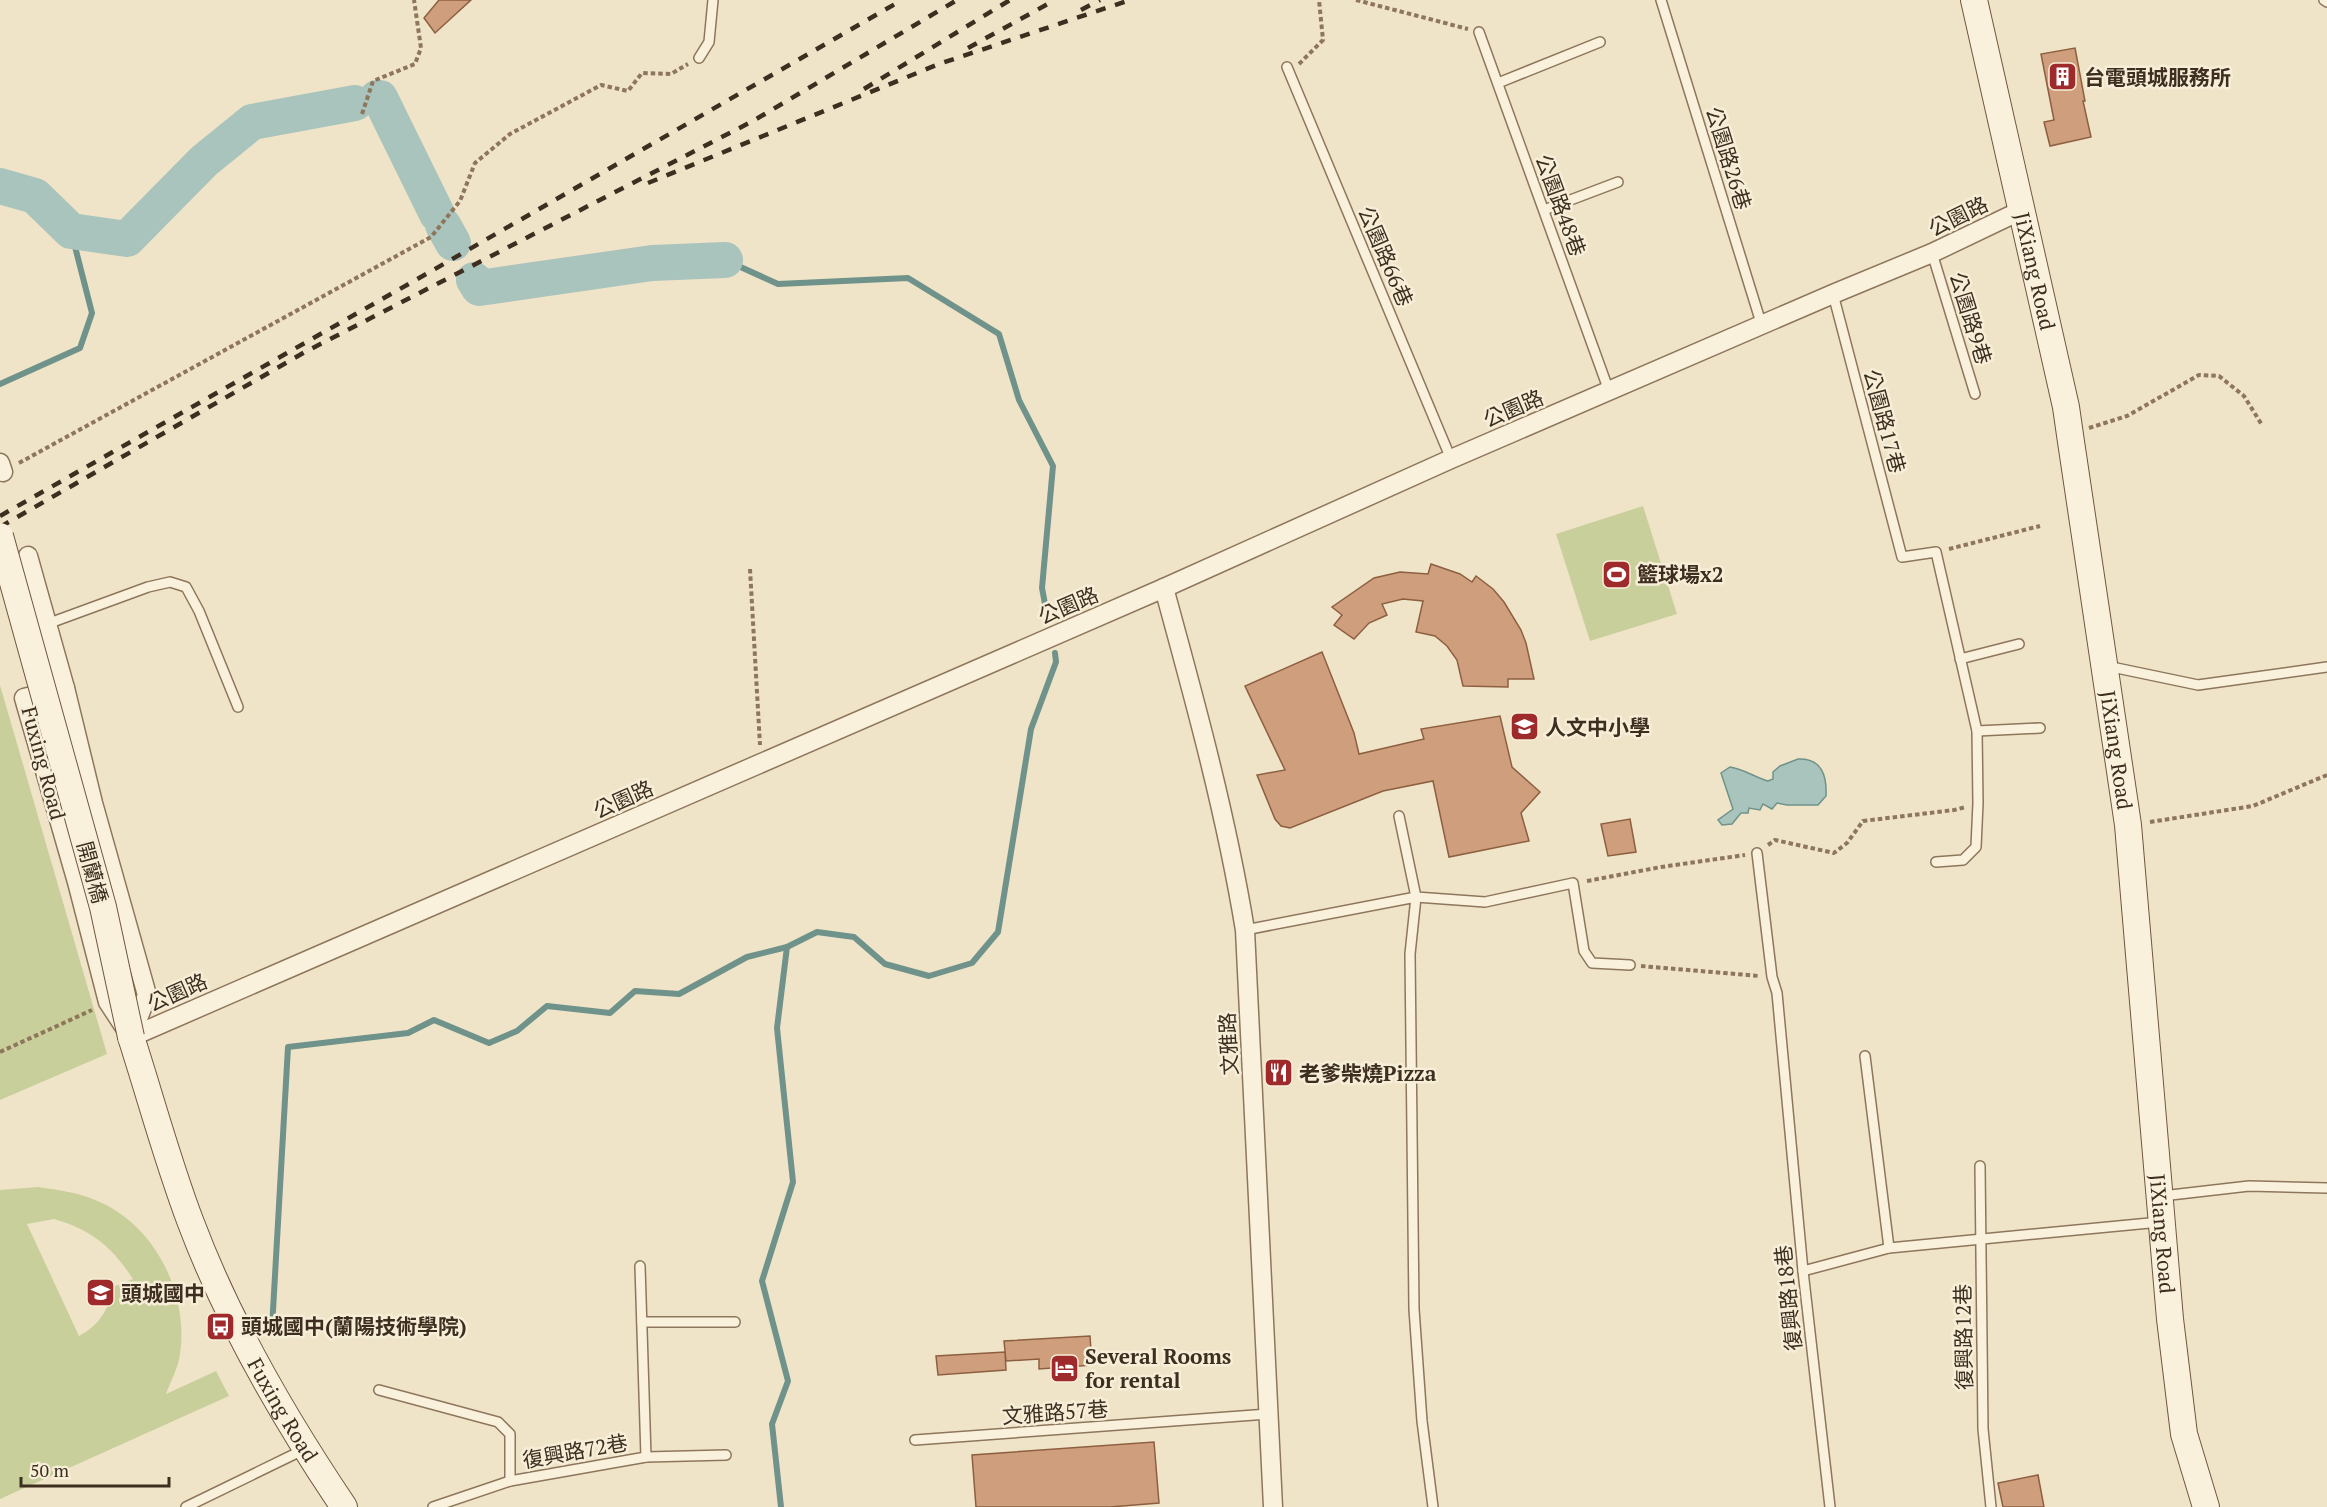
<svg xmlns="http://www.w3.org/2000/svg" width="2327" height="1507" viewBox="0 0 2327 1507" font-family="'PT Serif','Noto Sans TC',serif">
<rect width="100%" height="100%" fill="#f0e4c8"/>
<g fill="#c9cf9b" fill-rule="evenodd">
<polygon points="1643,506 1677,614 1590,641 1556,534"/>
<polygon points="0,685 107,1054 0,1100"/>
<path d="M38 1187C59 1190 81 1193 100 1202 158 1228 191 1299 179 1360 176 1372 170 1383 166 1394L216 1371 229 1396 0 1499V1190ZM54 1219C92 1230 112 1247 133 1279L113 1287C110 1309 98 1326 79 1336L27 1224Z"/>
</g>
<path fill="#a9c4bc" stroke="#6f938a" stroke-width="1.5" d="M1798 759C1822 758 1827 776 1826 796L1818 805H1787L1777 803 1772 809 1763 804 1760 810 1749 808 1748 813H1741L1732 824 1722 825 1718 820 1733 809 1721 773 1730 767C1744 769 1754 777 1768 781L1773 779V772L1780 766Z"/>
<g fill="none" stroke-linecap="round" stroke-linejoin="round">
<g stroke="#6f938a" stroke-width="6">
<polyline points="725,260 778,284 908,278 999,334 1019,400 1053,466 1042,588 1048,620"/>
<polyline points="0,384 80,348 92,313 71,231"/>
<polyline points="272,1328 288,1047 408,1033 434,1020 489,1043 517,1031 547,1006 610,1013 635,991 679,994 747,957 787,947"/>
<polyline points="781,1507 772,1424 788,1381 762,1281 793,1182 777,1028 787,947 817,932 854,937 885,964 929,976 972,963 998,932 1031,729 1056,662 1055,653"/>
</g>
<g stroke="#a9c4bc" stroke-width="36">
<polyline points="377,98 380,98 437,214"/>
<polyline points="0,186 35,196 71,231 127,239 204,161 252,122 355,103"/>
<polyline points="443,225 453,243"/>
<polyline points="474,280 479,288 652,263 725,260"/>
</g>
</g>
<g fill="#cf9f7d" stroke="#8d5f41" stroke-width="1.5">
<polygon points="439,0 471,0 435,33 424,18"/>
<polygon points="2075,48 2085,101 2083,101 2091,137 2050,146 2044,122 2054,120 2041,54"/>
<polygon points="1431,564 1460,574 1472,582 1476,576 1493,589 1504,602 1521,630 1526,643 1534,679 1508,679 1508,687 1463,686 1457,660 1447,646 1435,636 1416,632 1423,601 1403,599 1382,604 1387,615 1369,623 1354,639 1334,625 1342,615 1332,607 1374,578 1400,572 1428,574"/>
<polygon points="1322,652 1354,733 1359,754 1424,739 1421,729 1500,716 1512,767 1540,792 1521,813 1529,841 1449,857 1433,781 1383,791 1290,828 1281,826 1275,819 1257,775 1285,770 1245,686"/>
<polygon points="1630,819 1636,852 1608,856 1601,824"/>
<polygon points="1090,1336 1092,1365 1039,1369 1039,1359 1006,1361 1004,1341"/>
<polygon points="1005,1352 1006,1370 938,1375 936,1356"/>
<polygon points="1154,1442 1159,1503 1110,1507 976,1507 972,1455"/>
<polygon points="2038,1475 2044,1507 2003,1507 1998,1483"/>
</g>
<g fill="none" stroke-linecap="round" stroke-linejoin="round">
<defs>
<g id="lane">
<polyline points="1661,0 1762,326"/>
<polyline points="2324,0 2327,2"/>
<polyline points="1479,32 1609,391"/>
<polyline points="699,58 709,42 713,0"/>
<polyline points="1287,67 1451,459"/>
<polyline points="1498,83 1600,42"/>
<polyline points="1544,210 1618,182"/>
<polyline points="1932,253 1975,394"/>
<polyline points="1833,294 1902,557 1936,552 1977,731 1978,803 1976,847 1963,860 1936,862"/>
<polyline points="47,624 148,587 170,582 186,587 199,611 238,707"/>
<polyline points="1960,659 2019,644"/>
<polyline points="2107,666 2198,685 2327,667"/>
<polyline points="1977,731 2040,728"/>
<polyline points="1399,816 1416,897 1485,902 1573,883 1584,951 1592,963 1630,965"/>
<polyline points="1757,853 1772,977 1777,993 1803,1271 1830,1507"/>
<polyline points="1245,930 1416,897 1410,954 1414,1309 1422,1421 1433,1507"/>
<polyline points="1865,1056 1889,1248 2160,1222"/>
<polyline points="1980,1166 1983,1429 1991,1507"/>
<polyline points="2162,1196 2249,1186 2327,1188"/>
<polyline points="1803,1271 1889,1248"/>
<polyline points="642,1322 735,1322"/>
<polyline points="379,1390 498,1422 510,1434 510,1481"/>
<polyline points="915,1440 1268,1414"/>
<polyline points="646,1457 726,1455"/>
<polyline points="186,1507 305,1449"/>
<polyline points="433,1507 510,1481 646,1457 640,1266"/>
</g>
<g id="street">
<polyline points="0,463 3,472"/>
<polyline points="28,556 65,688"/>
<path d="M1164 588C1195 701 1226 814 1245 930L1273 1507"/>
<polygon points="65,688 93,803 147,995 131,1037 108,1002 77,882 24,698"/>
<polyline points="131,1037 1164,588 1451,459 1833,294 1932,253 2022,210"/>
</g>
<g id="secondary">
<path id="s1" d="M1974 0 2066 407 2070 435 2128 825 2170 1319 2184 1434 2206 1507"/>
<path id="s2" d="M131 1037C151 1099 168 1163 191 1223 229 1324 284 1418 344 1507"/>
</g>
</defs>
<use href="#lane" stroke="#8d765c" stroke-width="12"/>
<use href="#street" stroke="#8d765c" stroke-width="21"/>
<use href="#secondary" stroke="#6f573f" stroke-width="28"/>
<g stroke="#8d765c" stroke-width="4" stroke-dasharray="4.5 3" stroke-linecap="butt">
<polyline points="1356,0 1468,29"/>
<polyline points="1299,64 1323,40 1319,0"/>
<polyline points="362,114 373,81 415,64 421,48 414,0"/>
<polyline points="2089,428 2127,416 2199,375 2219,376 2244,396 2262,425"/>
<polyline points="19,463 431,237 460,201 475,163 510,134 601,85 628,91 642,73 671,74 688,64"/>
<polyline points="1949,549 2040,526"/>
<polyline points="750,569 760,745"/>
<polyline points="2150,822 2253,806 2327,775"/>
<polyline points="1768,845 1775,840 1834,853 1847,843 1863,821 1954,810 1966,807"/>
<polyline points="1587,881 1661,867 1745,855"/>
<polyline points="1641,966 1759,976"/>
<polyline points="0,1052 92,1010"/>
</g>
<use href="#lane" stroke="#faf1dc" stroke-width="9"/>
<use href="#street" stroke="#faf1dc" stroke-width="18"/>
<use href="#secondary" stroke="#faf1dc" stroke-width="26"/>
<g stroke="#3d2e20" stroke-width="4.5" stroke-dasharray="10 10" stroke-linecap="butt">
<polyline points="1081,10 1100,0"/>
<polyline points="968,48 1055,0"/>
<polyline points="864,89 1010,0"/>
<polyline points="648,183 939,64 1130,0"/>
<polyline points="0,516 428,273 902,0"/>
<polyline points="0,527 305,352 753,121 957,0"/>
</g>
<defs>
<polyline id="secondary-bridge" points="0,536 103,907 131,1037"/>
</defs>
<use href="#secondary-bridge" stroke="#6f573f" stroke-width="28" stroke-linecap="butt"/>
<use href="#secondary-bridge" stroke="#faf1dc" stroke-width="26"/>
</g>
<defs>
<symbol id="building-square" viewBox="-11 -11 22 22"><rect x="-9" y="-9" width="18" height="18" rx="4" fill="#9e2a2b" stroke="#f7eed8"/><path d="M-4-6H4V6H1V3H-1V6H-4ZM-2.5-4.3h1.7v1.8h-1.7ZM.8-4.3h1.7v1.8H.8ZM-2.5-1h1.7V.8h-1.7ZM.8-1h1.7V.8H.8Z" fill="#fff"/></symbol>
<symbol id="stadium-square" viewBox="-11 -11 22 22"><rect x="-9" y="-9" width="18" height="18" rx="4" fill="#9e2a2b" stroke="#f7eed8"/><path d="M0-5a6.5 5 0 1 0 0 10a6.5 5 0 1 0 0-10ZM-3.5-1.8h7v3.6h-7Z" fill="#fff"/></symbol>
<symbol id="school-square" viewBox="-11 -11 22 22"><rect x="-9" y="-9" width="18" height="18" rx="4" fill="#9e2a2b" stroke="#f7eed8"/><path d="M0-5L7-2L0 1L-7-2ZM-4 1L0 2.5L4 1V4Q0 6-4 4Z" fill="#fff"/></symbol>
<symbol id="restaurant-square" viewBox="-11 -11 22 22"><rect x="-9" y="-9" width="18" height="18" rx="4" fill="#9e2a2b" stroke="#f7eed8"/><path d="M-5-6h1v4h1v-4h1v4h1v-4h1v5L-1.5 .5V6h-2V.5L-5-1ZM5-6V6H3V1.5H1.5Q1.5-4 5-6Z" fill="#fff"/></symbol>
<symbol id="bus-square" viewBox="-11 -11 22 22"><rect x="-9" y="-9" width="18" height="18" rx="4" fill="#9e2a2b" stroke="#f7eed8"/><path d="M-5-6H5V4H4V6H2V4H-2V6H-4V4H-5ZM-3.5-4V0h7V-4ZM-3.5 1.2v1.5H-2V1.2ZM2 1.2v1.5H3.5V1.2Z" fill="#fff"/></symbol>
<symbol id="hotel-square" viewBox="-11 -11 22 22"><rect x="-9" y="-9" width="18" height="18" rx="4" fill="#9e2a2b" stroke="#f7eed8"/><path d="M-6-4.5h1.5V1H6V5H4.5V3h-9V5H-6ZM-4 0a1.8 1.8 0 1 1 3.6 0ZM.5 0V-2.5h3Q6-2.5 6 0Z" fill="#fff"/></symbol>
</defs>
<g fill-rule="evenodd">
<use href="#building-square" x="2046" y="60" width="33" height="33"/>
<use href="#stadium-square" x="1600" y="558" width="33" height="33"/>
<use href="#school-square" x="1508" y="710" width="33" height="33"/>
<use href="#restaurant-square" x="1262" y="1056" width="33" height="33"/>
<use href="#school-square" x="84" y="1276" width="33" height="33"/>
<use href="#bus-square" x="204" y="1310" width="33" height="33"/>
<use href="#hotel-square" x="1048" y="1352" width="33" height="33"/>
</g>
<g text-anchor="middle" dominant-baseline="central" stroke-width="5" stroke-linejoin="round" paint-order="stroke">
<g font-size="21" font-weight="bold" fill="#3d2e20" stroke="#f7eed8" text-anchor="start">
<text x="2084" y="77">台電頭城服務所</text>
<text x="1637" y="574">籃球場x2</text>
<text x="1545" y="727">人文中小學</text>
<text x="1299" y="1073">老爹柴燒Pizza</text>
<text x="121" y="1293">頭城國中</text>
<text x="241" y="1326">頭城國中(蘭陽技術學院)</text>
<text x="1085" y="1356">Several Rooms<tspan x="1085" dy="24">for rental</tspan></text>
</g>
<g font-size="21" fill="#3d2e20" stroke="#f7eed8">
<text transform="translate(1729 158) rotate(73)">公園路26巷</text>
<text transform="translate(1561 205) rotate(70)">公園路48巷</text>
<text transform="translate(1958 216) rotate(-26)">公園路</text>
<text transform="translate(1386 256) rotate(67)">公園路66巷</text>
<text stroke="none"><textPath href="#s1" startOffset="278">JiXiang Road</textPath></text>
<text transform="translate(1971 318) rotate(73)">公園路9巷</text>
<text transform="translate(1513 408) rotate(-23)">公園路</text>
<text transform="translate(1885 421) rotate(75)">公園路17巷</text>
<text transform="translate(1068 605) rotate(-23)">公園路</text>
<text stroke="none"><textPath href="#s1" startOffset="764">JiXiang Road</textPath></text>
<text transform="translate(44 763) rotate(75)">Fuxing Road</text>
<text transform="translate(623 799) rotate(-24)">公園路</text>
<text transform="translate(93 872) rotate(75)">開蘭橋</text>
<text transform="translate(177 992) rotate(-24)">公園路</text>
<text transform="translate(1228 1044) rotate(-93)">文雅路</text>
<text stroke="none"><textPath href="#s1" startOffset="1250">JiXiang Road</textPath></text>
<text transform="translate(1788 1298) rotate(-96)">復興路18巷</text>
<text transform="translate(1963 1337) rotate(-91)">復興路12巷</text>
<text stroke="none"><textPath href="#s2" startOffset="404">Fuxing Road</textPath></text>
<text transform="translate(1055 1412) rotate(-4)">文雅路57巷</text>
<text transform="translate(575 1451) rotate(-10)">復興路72巷</text>
</g>
</g>
<path d="M21 1477v9h148v-9" fill="none" stroke="#3d2e20" stroke-width="3"/>
<text x="30" y="1477" font-size="18" fill="#3d2e20" stroke="#f7eed8" stroke-width="4.5" paint-order="stroke">50 m</text>
</svg>
